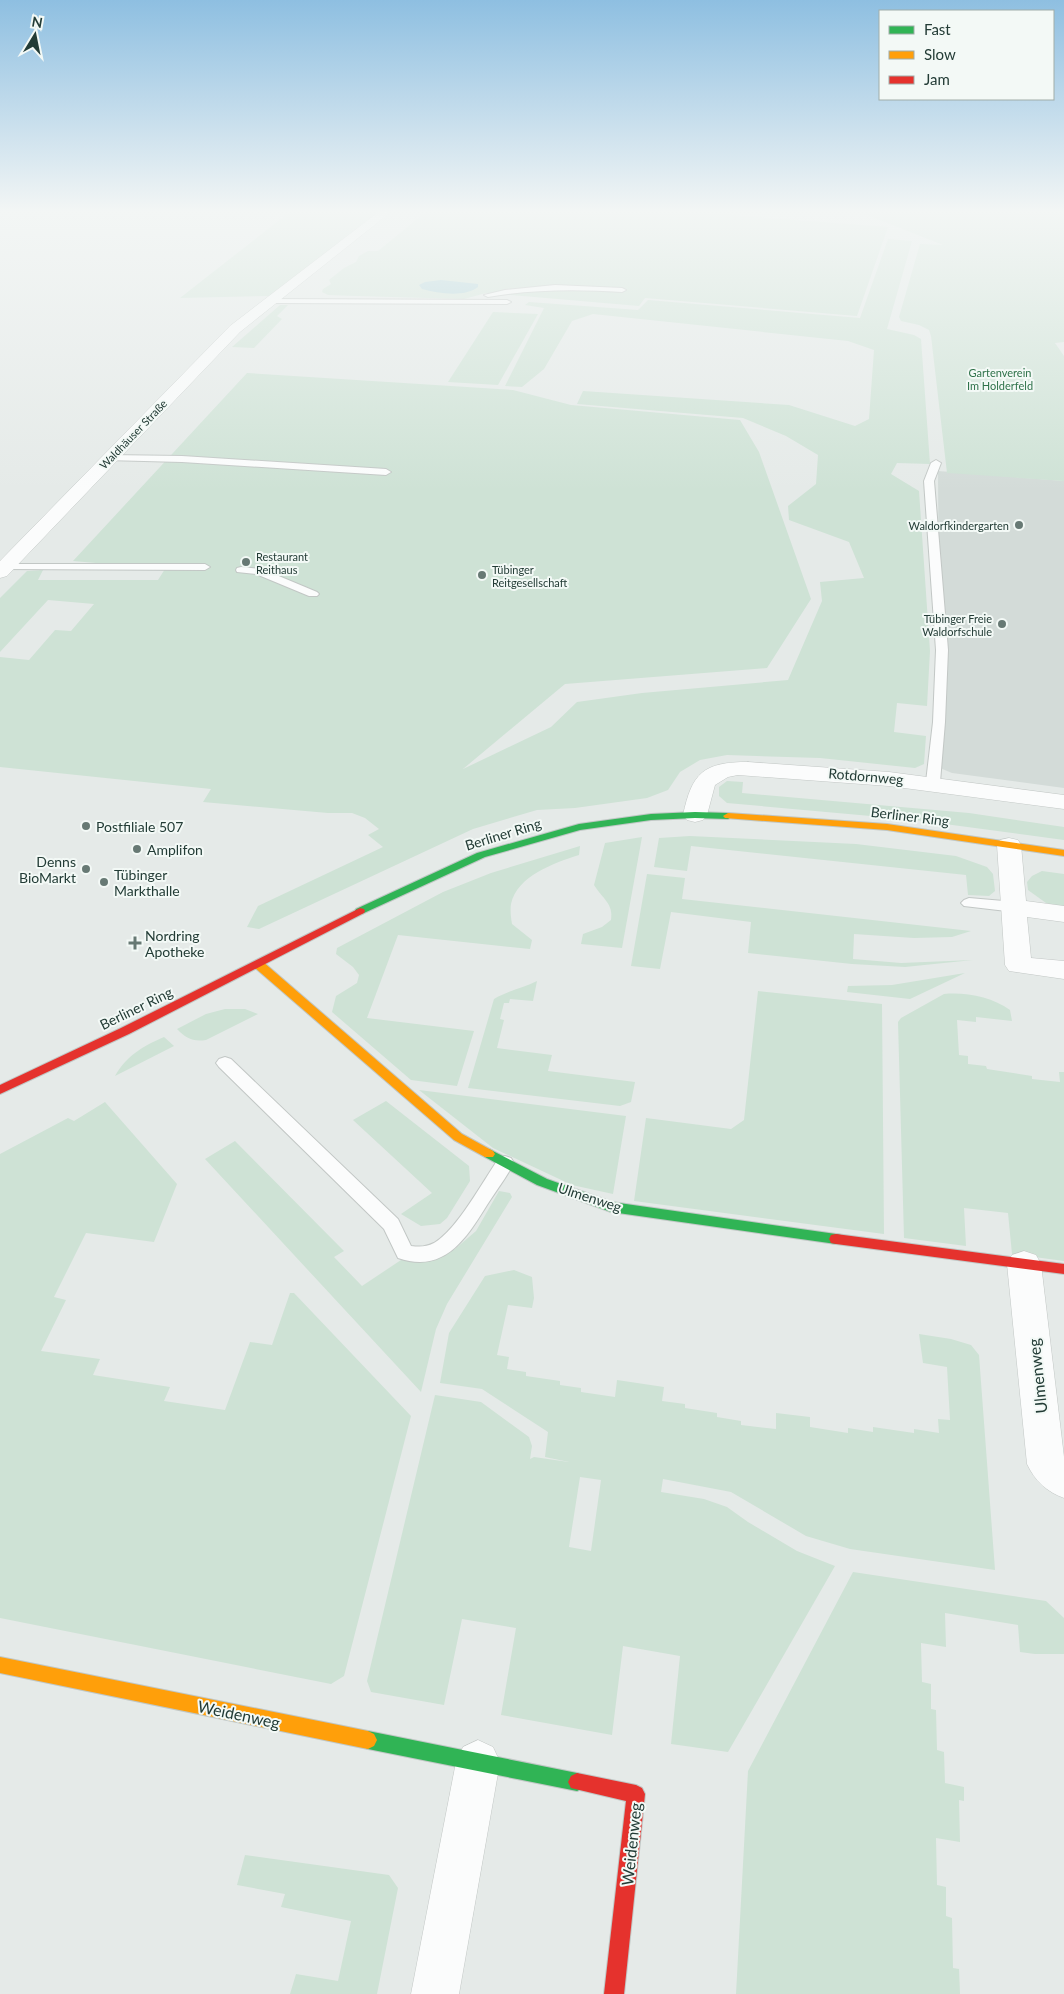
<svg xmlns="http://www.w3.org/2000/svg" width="1064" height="1994" viewBox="0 0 1064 1994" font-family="Lato,sans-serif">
<rect width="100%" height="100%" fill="#e5eae8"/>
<polygon fill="#d3dbd8" points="938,471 1064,481 1064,788 952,773 940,768"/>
<g fill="#cee2d5" fill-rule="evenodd">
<polygon points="291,211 379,211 270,296 180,298"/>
<polygon points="427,211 678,211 888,227 857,316 645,298 639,306 486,293 464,299 356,296 328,295 322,292 323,289 331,284 329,280 344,268 356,262 359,256 368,251 378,251"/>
<polygon points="857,211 1064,211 1064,342 1055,343 1064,356 1064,481 947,473 931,336 929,330 919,325 901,321 899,317 920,244 943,245"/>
<polygon points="888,239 912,241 887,329 914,335 921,339 930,464 897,463 891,474 919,491 930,651 927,706 897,703 894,732 926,736 924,764 915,768 820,758 727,755 700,760 680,772 668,790 647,798 575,808 537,810 473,829 259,929 247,927 258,906 383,847 368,835 379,829 365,818 352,813 328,813 203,802 211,789 0,767 0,657 29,660 55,630 71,631 94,604 48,600 0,652 0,598 27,571 43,570 38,580 158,580 165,569 73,561 247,373 513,390 571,405 740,420 759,452 811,599 767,668 565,684 463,769 551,727 577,702 642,693 788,680 822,601 820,582 864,578 849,542 789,520 788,506 816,484 818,455 786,436 743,418 577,404 583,391 789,405 855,426 869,419 874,350 848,341 593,314 572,321 544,369 522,387 505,386 544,308 525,305 529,302 638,310 648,300 860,318"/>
<polygon points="280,305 288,305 277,316 282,319 254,348 232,347"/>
<polygon points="493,312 538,314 498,385 448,382"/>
<polygon points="727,781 743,782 742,793 969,813 1064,827 1064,840 915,820 727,803 719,796 719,787"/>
<polygon points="690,836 856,844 956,856 987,867 993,874 995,891 989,896 968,895 966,875 691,846 687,871 654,867 659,838"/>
<path d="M642 837 622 948 581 944 583 934 602 927 611 920C614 904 602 898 594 885L605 843Z"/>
<path d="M580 846 579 855C554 863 517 876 511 904 510 910 511 918 512 924L532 940 530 949 398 935 367 1018 474 1031 457 1086 411 1080 332 1012 336 996 357 983 359 975 353 967 336 954 337 948 443 892 491 873Z"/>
<polygon points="1042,871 1064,874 1064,908 1046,903 1028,890 1027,882 1032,876"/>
<polygon points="647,874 685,878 682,899 971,931 952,937 914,938 854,934 853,959 901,963 973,960 905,967 852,964 748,953 751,922 671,912 660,969 631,966"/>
<polygon points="965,973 910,999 847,992 848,986 892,985"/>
<path d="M537 981 533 1001 510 999 509 1003H504L500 1019 504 1020 497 1048 552 1055 548 1071 635 1082 631 1102 620 1106 468 1088 494 999C507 991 523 988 537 981Z"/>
<polygon points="758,991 882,1004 884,1234 634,1201 646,1118 731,1129 744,1120"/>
<path d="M944 994C966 992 992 997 1010 1010L1012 1021 976 1017V1022L957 1020 959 1055 968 1056V1064L986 1066 987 1069 1032 1076V1079L1060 1082 1059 1072H1064V1261L1012 1254 1008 1213 964 1208 966 1246 904 1238 898 1022 901 1018Z"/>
<path d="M225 1009H245L258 1014 206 1040C192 1042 186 1038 177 1029L206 1014Z"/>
<path d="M164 1037 174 1046 115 1076C126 1056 143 1046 164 1037Z"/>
<polygon points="419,1090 626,1116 613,1194 572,1185 493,1148"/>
<polygon points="386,1101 469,1166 470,1181 447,1218 440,1224 421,1226 401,1214 432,1193 353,1120"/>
<polygon points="105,1102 177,1184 154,1242 86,1233 54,1297 66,1300 41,1351 100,1359 93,1375 170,1387 164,1401 225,1410 250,1342 272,1345 290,1293 294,1293 411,1416 344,1676 331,1684 0,1618 0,1154 68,1118 74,1121"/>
<polygon points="235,1141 344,1251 334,1257 362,1286 410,1254 444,1254 455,1249 476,1231 499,1191 510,1193 512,1197 447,1304 436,1329 421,1392 205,1159"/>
<path d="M514 1270 532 1277 534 1298 532 1308 508 1305 497 1355 509 1357 507 1369 526 1372V1376L560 1381V1385L581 1388V1392L615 1397 617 1380 664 1387 662 1401 685 1404V1408L717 1413V1417L741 1421V1425L776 1429V1413L810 1417V1427L848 1433V1428L873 1432V1427L914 1433V1429L939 1433 938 1419 950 1420 947 1367 923 1363 919 1334 951 1339 971 1345 979 1355 995 1570 850 1549 806 1536 731 1492 663 1479 661 1492 704 1499 727 1507 748 1522 797 1551 835 1566 728 1752 671 1744 680 1656 623 1646 612 1735 501 1715 516 1628 462 1619 444 1705 371 1692 367 1681 435 1395 481 1402 529 1437 532 1446 530 1459 534 1457 569 1462 545 1457 548 1432 482 1389 440 1383 449 1333 485 1276ZM580 1477 601 1480 591 1551 569 1547Z"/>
<polygon points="853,1572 1046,1601 1064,1618 1064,1654 1035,1654 1020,1652 1018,1625 945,1613 946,1647 921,1643 922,1682 931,1684 931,1709 936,1710 937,1750 944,1752 945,1783 964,1787 964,1801 959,1800 960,1842 936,1838 937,1885 946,1887 946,1916 952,1918 953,1968 959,1969 960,1994 736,1994 748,1771"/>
<polygon points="245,1855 389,1875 398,1888 377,1994 290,1994 296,1974 338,1981 351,1921 281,1907 285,1894 237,1885"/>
</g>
<path fill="#a7cfd6" d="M441 280 478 284V287C463 298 438 293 422 289L419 285 425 282Z"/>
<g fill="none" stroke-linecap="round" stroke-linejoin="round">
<defs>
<g id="lane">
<path d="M555 285 622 288 626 290 622 292C577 289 533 289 488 297L484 295 505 290Z"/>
<polygon points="267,299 507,300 511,302 507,304 270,303 267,303"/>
<polygon points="109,455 182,456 386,469 391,472 386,475 182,462 106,460 104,458"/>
<polygon points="936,460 941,463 934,481 948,650 945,722 940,782 933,786 926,782 933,722 936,650 924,481 931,463"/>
<polygon points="5,564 205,564 210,567 205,570 1,569 0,566"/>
<polygon points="241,567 262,569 317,592 319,594 317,596 309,596 256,574 237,572 236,570 237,568"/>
<polygon points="969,898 1015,902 1020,904 1023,907 1020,910 1015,912 964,906 961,903 964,900"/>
<path d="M225 1057 231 1059 398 1219 411 1246C420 1247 426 1247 434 1243 457 1230 483 1181 499 1158L505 1156 511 1158 514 1163C506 1178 496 1191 487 1205 466 1239 444 1274 398 1258L384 1229 219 1067 216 1063 219 1059Z"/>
</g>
<g id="street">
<polygon points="380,211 392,211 240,332 7,576 0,578 0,561 230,326"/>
<path d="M748 762 889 772 1064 795V809L889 786 738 775 728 777 715 785 707 815 703 820 695 822 687 820 683 815C692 773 703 762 748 762Z"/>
<polygon points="1009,838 1018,840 1021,845 1026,901 1064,906 1064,922 1027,917 1031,958 1064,961 1064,979 1009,971 1005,965 997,845 1000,840"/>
<path d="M1024 1251 1036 1255 1041 1264 1064 1457V1498C1047 1492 1035 1481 1027 1464L1007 1264 1012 1255Z"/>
<polygon points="478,1740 493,1747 500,1762 459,1994 411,1994 456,1762 463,1747"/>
</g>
<g id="fast">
<polygon points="695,812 728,813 733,816 728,819 695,818 651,820 580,830 485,857 364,913 360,914 355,911 356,909 477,853 579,824 651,814"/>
<polygon points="489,1149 547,1179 612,1202 836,1234 841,1235 843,1239 841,1243 836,1244 611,1212 537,1185 485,1157 483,1154 485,1151"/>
<polygon points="368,1731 577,1773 583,1776 586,1782 583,1788 577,1791 368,1749 362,1746 359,1740 362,1734"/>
</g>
<g id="slow">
<polygon points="728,813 887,824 1064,850 1064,856 887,830 725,818 723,816"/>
<polygon points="258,960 262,961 462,1134 493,1151 495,1154 493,1157 485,1157 454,1140 254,967 253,964"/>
<polygon points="0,1657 368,1731 374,1734 377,1740 374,1746 368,1749 0,1673"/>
</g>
<g id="jam">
<polygon points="360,908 364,909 365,911 364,913 129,1034 0,1094 0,1085 121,1028"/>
<polygon points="836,1234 1064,1264 1064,1274 836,1244 831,1243 829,1239 831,1235"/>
<polygon points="577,1773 636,1785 642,1788 645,1794 624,1994 604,1994 626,1801 571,1788 568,1782 571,1776"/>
</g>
</defs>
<use href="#lane" stroke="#c2c7c5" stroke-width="2"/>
<use href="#street" stroke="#c2c7c5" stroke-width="1"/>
<use href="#fast" stroke="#c0c7c5" stroke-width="2"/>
<use href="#slow" stroke="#c0c7c5" stroke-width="2"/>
<use href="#jam" stroke="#c0c7c5" stroke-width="2"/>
<use href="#lane" fill="#fbfcfc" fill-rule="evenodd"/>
<use href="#street" fill="#fbfcfc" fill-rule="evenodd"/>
<use href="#fast" fill="#30b455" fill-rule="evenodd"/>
<use href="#slow" fill="#ff9f0a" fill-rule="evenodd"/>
<use href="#jam" fill="#e5322d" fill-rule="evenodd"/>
</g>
<linearGradient id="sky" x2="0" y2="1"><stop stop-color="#8ebfe1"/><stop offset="0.43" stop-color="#f3f6f5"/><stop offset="1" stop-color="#f3f6f5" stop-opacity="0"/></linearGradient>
<rect width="1064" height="491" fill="url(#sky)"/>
<g fill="#677974" stroke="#f3f9f6" stroke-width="2">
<circle cx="1019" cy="525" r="5"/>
<circle cx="246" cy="562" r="5"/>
<circle cx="482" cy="575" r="5"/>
<circle cx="1002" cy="624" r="5"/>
<circle cx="86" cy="826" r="5"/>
<circle cx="137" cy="849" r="5"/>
<circle cx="86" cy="869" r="5"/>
<circle cx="104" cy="882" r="5"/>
<path d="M132.5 935.5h5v5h5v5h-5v5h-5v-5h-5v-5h5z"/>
</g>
<g text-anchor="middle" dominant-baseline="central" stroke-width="4" stroke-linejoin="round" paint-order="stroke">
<g font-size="11" fill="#2f724a" stroke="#f3f9f6">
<text x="1000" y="372">Gartenverein<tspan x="1000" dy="13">Im Holderfeld</tspan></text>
</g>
<g font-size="11" fill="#233c36" stroke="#f3f9f6">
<text transform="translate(133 434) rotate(-46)">Waldhäuser Straße</text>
</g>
<g font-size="11" fill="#233c36" stroke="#f3f9f6" text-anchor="end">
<text x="1009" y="525">Waldorfkindergarten</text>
<text x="256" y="556" text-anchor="start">Restaurant<tspan x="256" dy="13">Reithaus</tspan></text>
<text x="492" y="569" text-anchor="start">Tübinger<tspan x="492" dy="13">Reitgesellschaft</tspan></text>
<text x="992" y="618">Tübinger Freie<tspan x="992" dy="13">Waldorfschule</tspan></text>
</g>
<g font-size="14" fill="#233c36" stroke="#f3f9f6">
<text transform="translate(866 776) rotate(5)">Rotdornweg</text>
<text transform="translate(910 816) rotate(7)">Berliner Ring</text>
<text transform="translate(503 834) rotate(-17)">Berliner Ring</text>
<text transform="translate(136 1008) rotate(-26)">Berliner Ring</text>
<text transform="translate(590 1197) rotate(18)">Ulmenweg</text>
</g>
<g font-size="14" fill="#233c36" stroke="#f3f9f6" text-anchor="start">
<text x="96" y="826">Postfiliale 507</text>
<text x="147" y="849">Amplifon</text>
<text x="76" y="861" text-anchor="end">Denns<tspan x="76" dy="16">BioMarkt</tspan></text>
<text x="114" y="874">Tübinger<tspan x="114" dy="16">Markthalle</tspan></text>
<text x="145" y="935">Nordring<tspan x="145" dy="16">Apotheke</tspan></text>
</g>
<g font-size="16" fill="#233c36" stroke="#f3f9f6">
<text transform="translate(1037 1376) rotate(-96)">Ulmenweg</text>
<text transform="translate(239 1714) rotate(12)">Weidenweg</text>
<text transform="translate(631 1844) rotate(-84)">Weidenweg</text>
</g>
</g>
<rect x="879" y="10" width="175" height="90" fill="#f3f9f6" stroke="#a0ada9"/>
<rect x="889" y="26" width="25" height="8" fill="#30b455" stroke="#a0ada9"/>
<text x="924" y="35" font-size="15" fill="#233c36">Fast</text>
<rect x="889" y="51" width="25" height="8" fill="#ff9f0a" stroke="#a0ada9"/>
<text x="924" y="60" font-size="15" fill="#233c36">Slow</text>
<rect x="889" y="76" width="25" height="8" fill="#e5322d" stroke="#a0ada9"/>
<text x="924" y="85" font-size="15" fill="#233c36">Jam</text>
<g transform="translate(35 35) rotate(10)" stroke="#f3f9f6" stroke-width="4" paint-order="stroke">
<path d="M0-4L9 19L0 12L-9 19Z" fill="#233c36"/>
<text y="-8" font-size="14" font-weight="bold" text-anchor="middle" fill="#233c36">N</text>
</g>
</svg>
